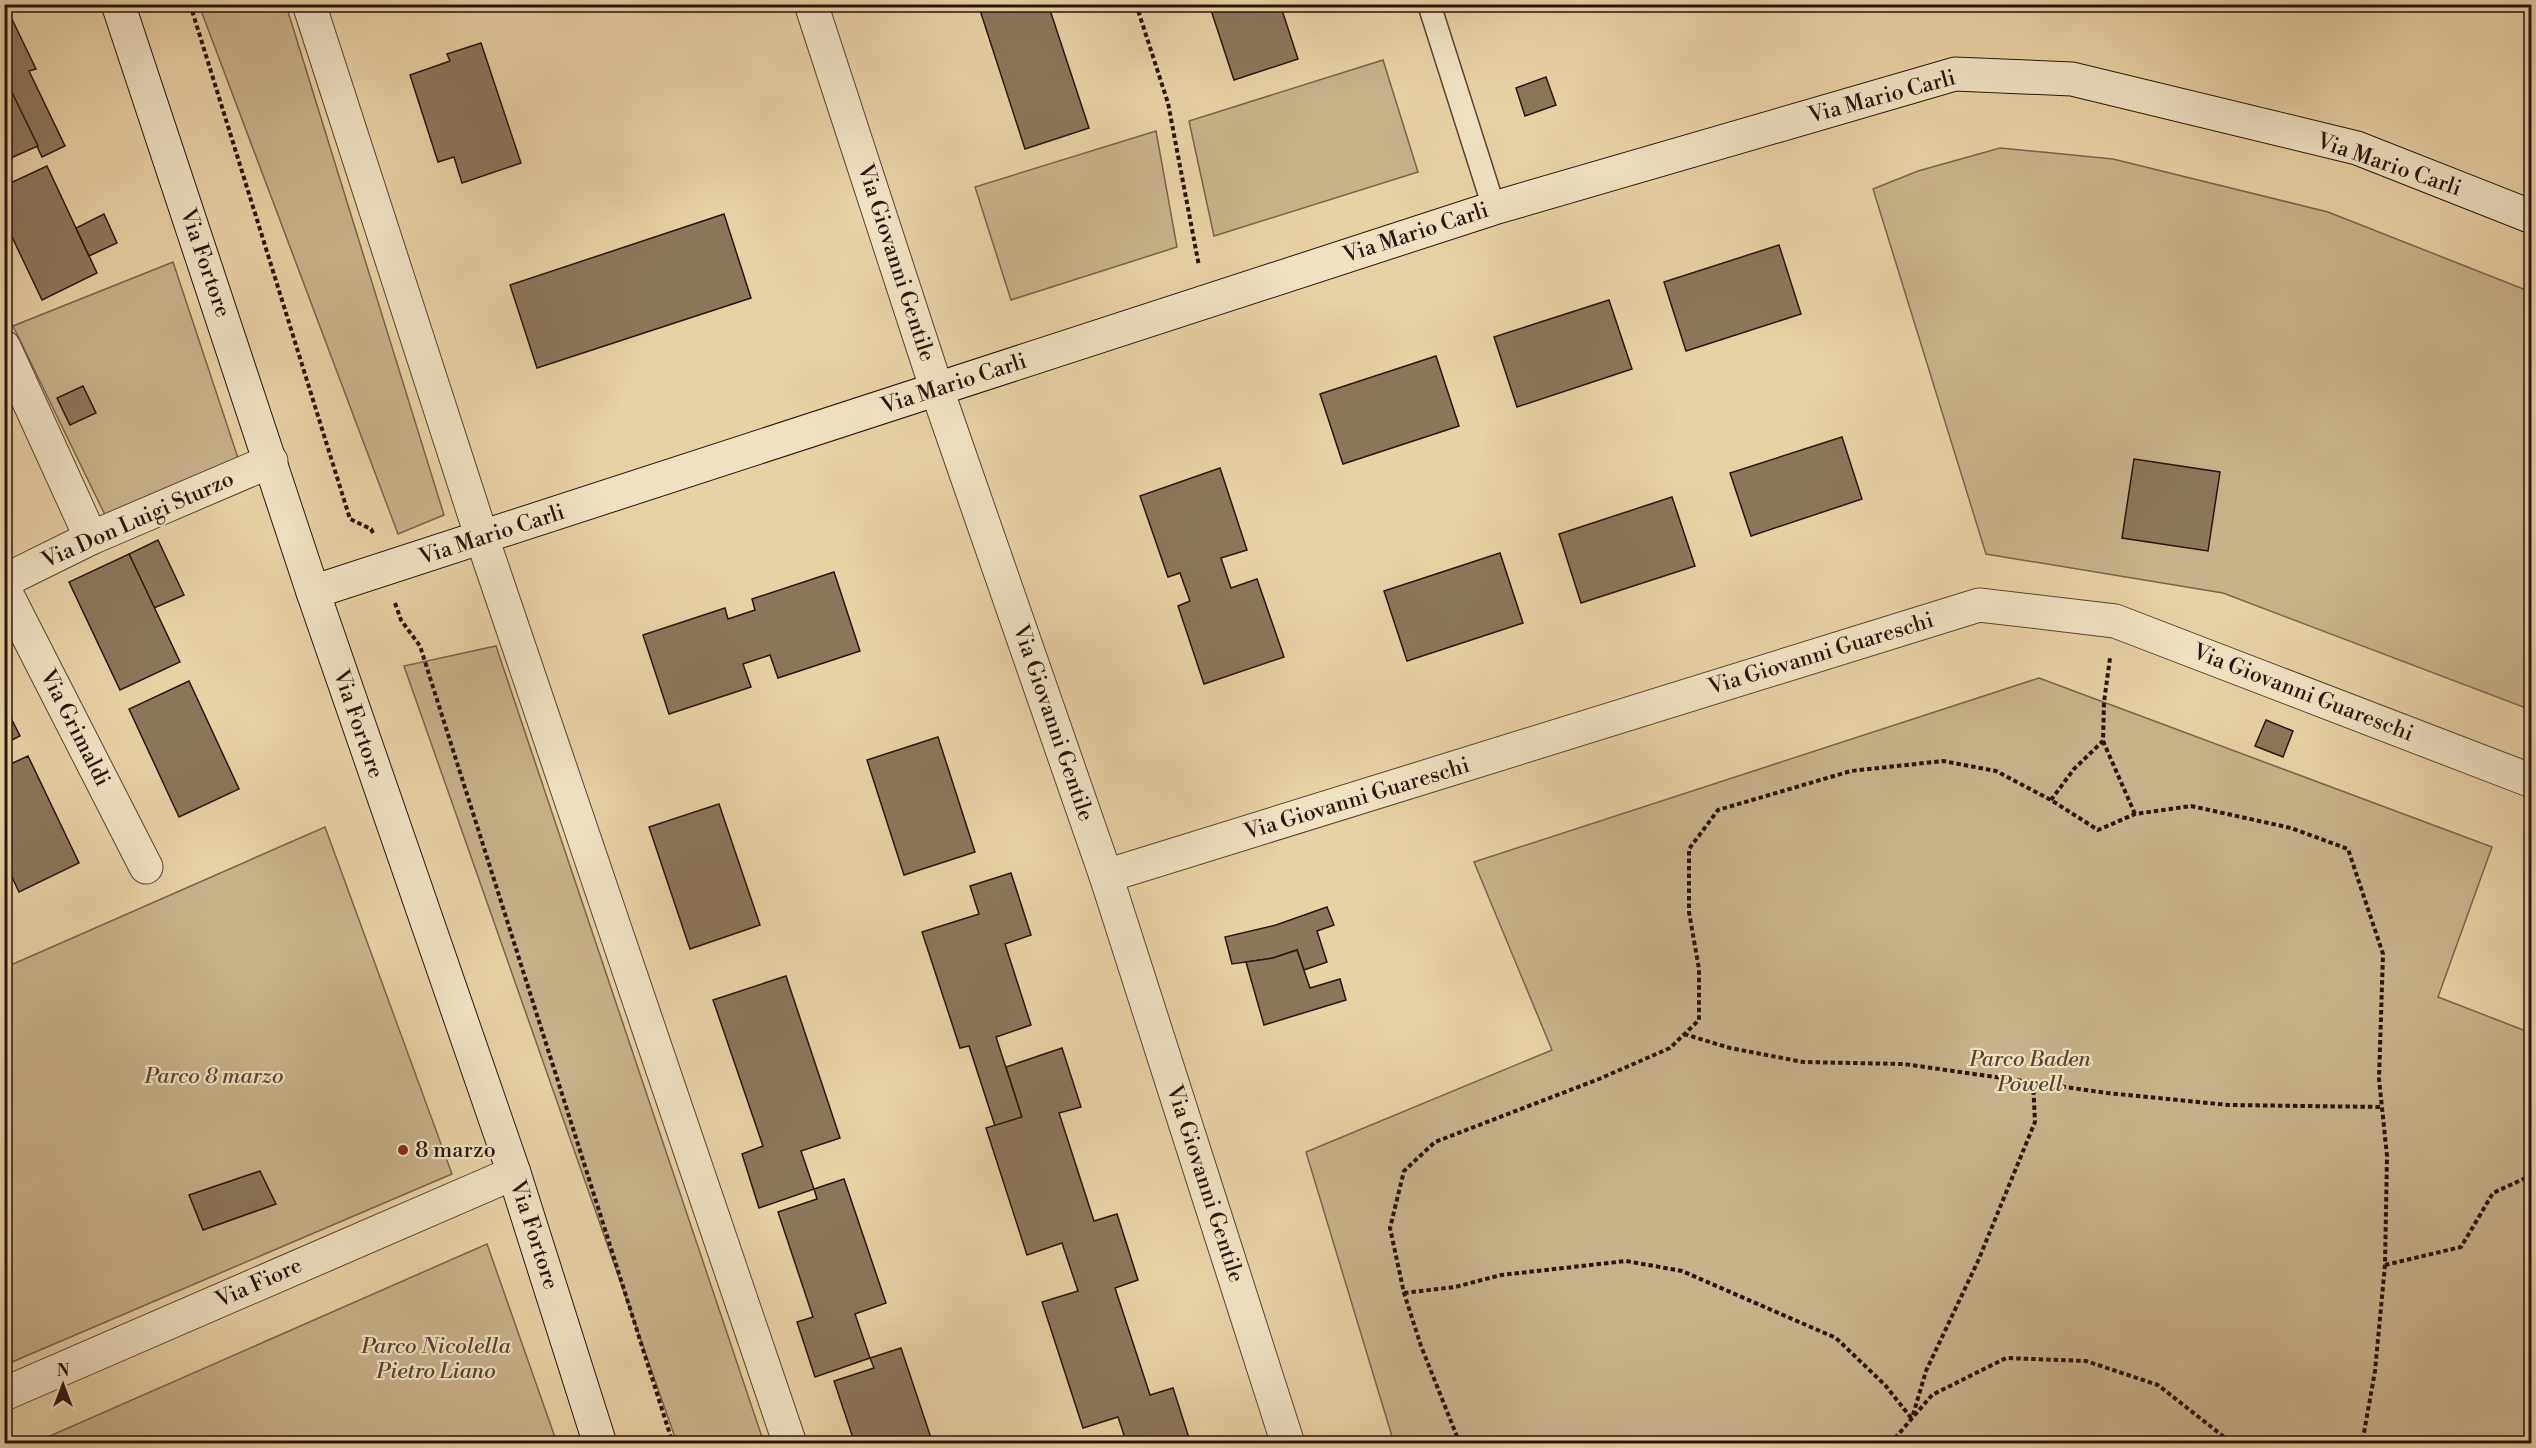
<svg xmlns="http://www.w3.org/2000/svg" width="2536" height="1448" viewBox="0 0 2536 1448" font-family="'Libre Bodoni',serif">
<rect width="100%" height="100%" fill="#e7d2a3"/>
<filter id="stains"><feTurbulence type="fractalNoise" baseFrequency=".00333" numOctaves="4"/><feColorMatrix values="0 0 0 0 .2 0 0 0 0 .09 0 0 0 0 .02 0 0 0 .5 -.17"/></filter>
<radialGradient id="worn" r=".72"><stop offset=".6" stop-color="#630" stop-opacity="0"/><stop offset="1" stop-color="#630" stop-opacity=".3"/></radialGradient>
<g fill="#c7b28a" stroke="#78644c" stroke-width="1.5">
<polygon points="199,5 286,5 444,515 398,534"/>
<polygon points="1383,60 1418,172 1214,236 1189,121"/>
<polygon points="1156,131 1177,247 1011,300 975,187"/>
<polygon points="2000,148 2113,159 2328,212 2531,292 2531,710 2223,593 1986,554 1873,189 1918,171"/>
<polygon points="173,262 240,464 107,519 13,326"/>
<polygon points="496,646 764,1443 677,1443 404,666"/>
<polygon points="2039,678 2492,847 2438,997 2531,1033 2531,1443 1394,1443 1306,1152 1552,1050 1474,862"/>
<polygon points="325,827 452,1174 5,1365 4,968"/>
<polygon points="487,1244 557,1443 34,1443"/>
</g>
<g fill="#8b775b" stroke="#28150d" stroke-width="1.5">
<polygon points="386,4 403,4 388,9"/>
<polygon points="978,4 1048,4 1089,128 1025,149"/>
<polygon points="1209,4 1280,4 1298,59 1234,80"/>
<polygon points="10,15 36,69 29,71 65,146 42,157 4,76 4,17"/>
<polygon points="481,43 521,163 462,183 454,157 438,162 410,75 450,61 447,54"/>
<polygon points="4,76 38,146 4,161"/>
<polygon points="1546,77 1556,105 1525,116 1516,88"/>
<polygon points="47,166 97,273 42,300 4,220 4,186"/>
<polygon points="104,214 117,243 89,256 76,228"/>
<polygon points="724,214 751,298 537,368 510,285"/>
<polygon points="1779,245 1801,314 1686,351 1664,282"/>
<polygon points="1609,300 1632,369 1517,407 1494,337"/>
<polygon points="1436,356 1459,426 1343,464 1320,394"/>
<polygon points="83,386 96,413 70,425 57,398"/>
<polygon points="1842,437 1862,499 1751,536 1730,473"/>
<polygon points="2134,459 2220,472 2208,551 2122,538"/>
<polygon points="1220,468 1247,550 1221,558 1231,588 1257,579 1284,657 1204,684 1178,606 1190,601 1180,573 1168,577 1140,496"/>
<polygon points="1672,497 1695,566 1581,603 1559,534"/>
<polygon points="158,540 184,595 154,608 129,554"/>
<polygon points="1500,553 1523,623 1407,661 1384,591"/>
<polygon points="129,554 180,662 120,690 69,582"/>
<polygon points="834,572 860,651 778,678 770,655 743,664 751,687 669,714 643,635 725,608 728,619 755,610 752,599"/>
<polygon points="189,681 239,789 179,817 129,709"/>
<polygon points="4,704 20,736 4,744"/>
<polygon points="2266,720 2293,731 2283,757 2255,746"/>
<polygon points="938,737 975,852 904,875 867,760"/>
<polygon points="28,756 79,863 19,892 4,860 4,767"/>
<polygon points="719,804 760,925 690,949 649,827"/>
<polygon points="1011,873 1031,935 1005,944 1031,1025 996,1037 1022,1117 995,1126 969,1046 960,1048 922,932 979,914 970,886"/>
<polygon points="1327,907 1334,925 1317,931 1327,962 1304,970 1297,950 1273,958 1232,964 1225,937 1276,925"/>
<polygon points="1297,950 1310,988 1340,979 1346,1000 1264,1025 1246,962 1273,958"/>
<polygon points="786,976 840,1138 801,1151 814,1189 759,1208 742,1154 763,1146 713,1000"/>
<polygon points="1062,1048 1081,1107 1059,1113 1094,1221 1117,1214 1138,1280 1115,1288 1150,1395 1173,1388 1191,1444 1127,1444 1118,1417 1083,1428 1042,1302 1078,1291 1062,1243 1027,1255 986,1128 1022,1117 1006,1067"/>
<polygon points="260,1171 276,1204 203,1230 189,1195"/>
<polygon points="844,1179 886,1303 855,1314 870,1358 815,1377 797,1322 813,1317 778,1212 817,1199 814,1189"/>
<polygon points="901,1348 933,1444 855,1444 834,1381 874,1368 870,1358"/>
</g>
<g fill="none" stroke-linecap="round" stroke-linejoin="round">
<defs>
<polyline id="lane" points="1429,4 1494,208"/>
<g id="street">
<polyline points="309,4 482,538 790,1444"/>
<polyline points="811,4 937,390 1106,876 1288,1444"/>
<polyline points="4,347 91,538"/>
<polyline points="4,581 91,538 271,461"/>
<polyline points="4,589 146,867"/>
<polyline points="1106,876 1979,605 2115,621 2532,781"/>
<polyline points="4,1394 514,1173"/>
</g>
<g id="secondary">
<polyline points="118,4 313,592 514,1173 600,1444"/>
<polyline points="313,592 1494,208 1955,74 2072,79 2357,148 2532,217"/>
</g>
</defs>
<use href="#lane" stroke="#584432" stroke-width="25"/>
<use href="#street" stroke="#584432" stroke-width="35"/>
<use href="#secondary" stroke="#28150d" stroke-width="35"/>
<g stroke="#28150d" stroke-width="4" stroke-dasharray="4.5 3" stroke-linecap="butt">
<polyline points="190,4 350,519 371,529 373,533"/>
<polyline points="1136,4 1168,103 1199,266"/>
<polyline points="395,603 401,620 420,646 673,1444"/>
<polyline points="2103,741 2135,814"/>
<polyline points="2051,800 2074,769 2103,741 2104,702 2110,658"/>
<polyline points="1684,1034 1730,1048 1803,1062 1904,1064 2107,1093 2229,1105 2382,1107"/>
<polyline points="2385,1265 2461,1247 2493,1193 2532,1175"/>
<polyline points="1404,1293 1455,1287 1501,1275 1626,1261 1682,1271 1836,1338 1885,1385 1912,1419"/>
<polyline points="1913,1415 1926,1371 1978,1261 2035,1122 2033,1081"/>
<polyline points="1460,1444 1421,1346 1404,1293 1390,1228 1404,1171 1435,1142 1599,1079 1670,1048 1699,1020 1699,969 1689,912 1689,849 1718,810 1851,771 1943,761 1996,771 2051,800 2098,830 2135,814 2191,806 2291,828 2348,849 2383,954 2379,1079 2387,1156 2385,1265 2375,1371 2362,1444"/>
<polyline points="1890,1444 1932,1395 2006,1358 2086,1361 2158,1385 2233,1444"/>
</g>
<use href="#lane" stroke="#efe2c3" stroke-width="22"/>
<use href="#street" stroke="#efe2c3" stroke-width="33"/>
<use href="#secondary" stroke="#efe2c3" stroke-width="33"/>
</g>
<circle fill="#8f2418" stroke="#efe2c3" stroke-width="2" cx="403" cy="1150" r="6"/>
<g text-anchor="middle" dominant-baseline="central" stroke-width="4.5" stroke-linejoin="round" paint-order="stroke">
<g font-size="22" fill="#28150d" stroke="#efe2c3">
<text transform="translate(1882 97) rotate(-15)">Via Mario Carli</text>
<text transform="translate(2389 165) rotate(19)">Via Mario Carli</text>
<text transform="translate(1416 233) rotate(-18)">Via Mario Carli</text>
<text transform="translate(205 263) rotate(71)">Via Fortore</text>
<text transform="translate(896 263) rotate(72)">Via Giovanni Gentile</text>
<text transform="translate(954 384) rotate(-18)">Via Mario Carli</text>
<text transform="translate(138 520) rotate(-24)">Via Don Luigi Sturzo</text>
<text transform="translate(492 535) rotate(-18)">Via Mario Carli</text>
<text transform="translate(1821 654) rotate(-17)">Via Giovanni Guareschi</text>
<text transform="translate(2303 693) rotate(21)">Via Giovanni Guareschi</text>
<text transform="translate(1053 723) rotate(71)">Via Giovanni Gentile</text>
<text transform="translate(358 724) rotate(71)">Via Fortore</text>
<text transform="translate(75 728) rotate(63)">Via Grimaldi</text>
<text transform="translate(1357 799) rotate(-17)">Via Giovanni Guareschi</text>
<text transform="translate(1205 1184) rotate(72)">Via Giovanni Gentile</text>
<text transform="translate(534 1235) rotate(72)">Via Fortore</text>
<text transform="translate(259 1283) rotate(-24)">Via Fiore</text>
</g>
<g font-size="22" font-style="italic" fill="#584432" stroke="#efe2c3">
<text x="2030" y="1059">Parco Baden<tspan x="2030" dy="25">Powell</tspan></text>
<text x="214" y="1076">Parco 8 marzo</text>
<text x="436" y="1346">Parco Nicolella<tspan x="436" dy="25">Pietro Liano</tspan></text>
</g>
<g font-size="22" fill="#28150d" stroke="#efe2c3" text-anchor="start">
<text x="415" y="1150">8 marzo</text>
</g>
</g>
<rect width="2536" height="1448" fill="none" stroke="#e7d2a3" stroke-width="24"/>
<rect x="6" y="6" width="2524" height="1436" fill="none" stroke="#28150d" stroke-width="3"/>
<rect x="12" y="12" width="2512" height="1424" fill="none" stroke="#28150d" stroke-width="1.5"/>
<g transform="translate(63 1385)" stroke="#efe2c3" stroke-width="4.5" paint-order="stroke">
<path d="M0-4.5L10 22L0 15L-10 22Z" fill="#28150d"/>
<text y="-9" font-size="16" font-weight="bold" text-anchor="middle" fill="#28150d">N</text>
</g>
<rect width="100%" height="100%" filter="url(#stains)"/>
<rect width="100%" height="100%" fill="url(#worn)"/>
</svg>
